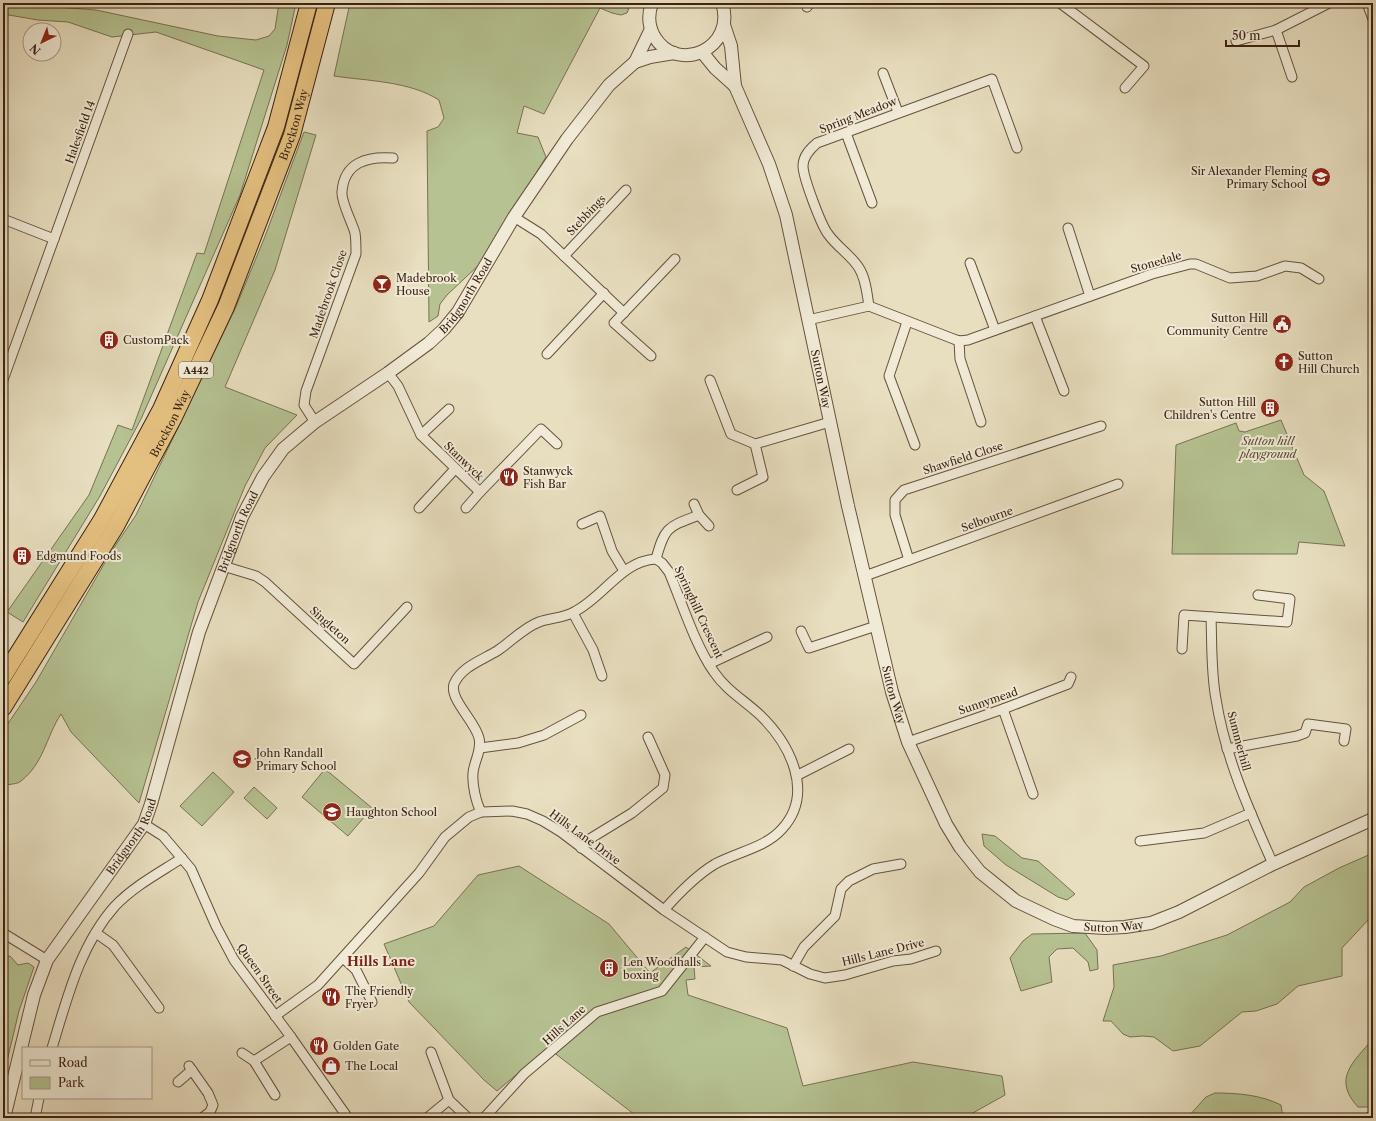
<svg xmlns="http://www.w3.org/2000/svg" width="1376" height="1121" viewBox="0 0 1376 1121" font-family="'Libre Caslon Text',serif">
<rect width="100%" height="100%" fill="#e8dfc0"/>
<filter id="stains"><feTurbulence type="fractalNoise" baseFrequency=".005" numOctaves="4"/><feColorMatrix values="0 0 0 0 .2 0 0 0 0 .09 0 0 0 0 .02 0 0 0 .5 -.17"/></filter>
<radialGradient id="worn" r=".72"><stop offset=".6" stop-color="#630" stop-opacity="0"/><stop offset="1" stop-color="#630" stop-opacity=".3"/></radialGradient>
<g fill="#b6c292" stroke="#797252">
<polygon points="3,3 96,10 218,36 256,40 269,36 275,29 279,3 296,3 287,45 240,195 141,419 100,496 23,622 7,612 89,495 118,425 132,430 197,253 204,254 264,70 156,32 112,37 68,22 38,20 3,14"/>
<path d="M350 3H631L627 13 621 15 612 13 600 8 544 114 524 106 517 133 538 137 546 157 481 263 447 295 440 304 438 316 429 322 427 131 438 127 444 118 439 100C409 81 368 81 334 76Z"/>
<path d="M304 132 316 135 275 270 225 387 297 415 265 448 245 486 198 602 139 803 71 732 61 714C46 737 44 763 21 781 18 784 11 784 6 785L3 794V731L36 682 111 552 136 515 235 309 264 239Z"/>
<polygon points="1281,420 1304,475 1324,491 1345,546 1299,542 1297,554 1172,554 1176,445 1236,423 1239,431 1245,432"/>
<polygon points="325,769 372,808 348,836 302,797"/>
<polygon points="213,772 234,792 202,826 180,806"/>
<polygon points="254,787 277,808 267,819 244,798"/>
<polygon points="982,834 995,836 1022,858 1038,861 1075,894 1067,900 1058,897 1006,865 984,846"/>
<polygon points="1373,853 1373,909 1369,919 1342,948 1342,976 1298,986 1277,1004 1256,1011 1242,1012 1200,1046 1173,1051 1154,1037 1143,1036 1130,1037 1123,1034 1111,1021 1103,1021 1114,987 1113,965 1161,956 1227,935 1290,902 1304,887 1339,868"/>
<polygon points="519,866 609,924 650,973 686,947 711,966 694,967 695,979 686,980 688,995 787,1028 803,1086 913,1062 1002,1076 1005,1095 964,1118 639,1118 548,1048 497,1091 484,1080 409,1002 384,944 434,926 478,875"/>
<polygon points="1085,933 1097,950 1098,969 1090,971 1088,962 1073,948 1057,949 1049,957 1052,982 1021,991 1010,958 1023,941 1032,934"/>
<polygon points="10,956 18,965 28,963 34,967 19,1011 3,1078 3,963 6,957"/>
<path d="M1373 1039V1107H1358C1332 1079 1353 1062 1373 1039Z"/>
<path d="M1215 1093C1238 1093 1261 1095 1281 1105L1283 1118H1187L1206 1097Z"/>
</g>
<g fill="none" stroke-linecap="round" stroke-linejoin="round">
<defs>
<g id="minor">
<polyline points="1060,3 1144,66 1125,88"/>
<polyline points="1367,3 1373,19"/>
<polyline points="807,7 810,3"/>
<polyline points="1276,30 1292,77"/>
<polyline points="1236,41 1276,30 1329,3"/>
<polyline points="883,73 898,112"/>
<polyline points="846,133 872,203"/>
<polyline points="514,217 541,234 624,313"/>
<polyline points="3,219 54,239"/>
<polyline points="1068,228 1090,296"/>
<polyline points="564,256 626,190"/>
<polyline points="970,263 995,330"/>
<path d="M869 306C867 294 866 279 859 268 851 255 837 247 828 234 821 225 803 177 803 166 803 156 810 149 817 143L992 79 1017 148"/>
<polyline points="1035,316 1064,391"/>
<polyline points="808,320 869,306 951,338 959,341 968,340 1152,274 1190,264 1196,264 1230,278 1257,276 1285,266 1301,268 1319,279"/>
<polyline points="907,322 889,376 915,445"/>
<polyline points="959,341 960,359 981,422"/>
<polyline points="547,354 604,293"/>
<polyline points="651,356 614,323 675,259"/>
<polyline points="388,373 398,386 421,435 480,492 541,429 557,444"/>
<polyline points="3,380 128,34"/>
<polyline points="710,380 731,434 755,444 830,422"/>
<path d="M315 422 304 405 306 391 356 254C356 247 356 239 355 233 352 222 341 202 342 192 344 162 368 156 393 158"/>
<polyline points="421,435 449,409"/>
<polyline points="737,490 763,477 755,444"/>
<polyline points="694,504 699,515 709,526"/>
<polyline points="419,508 455,469"/>
<polyline points="466,508 480,492"/>
<polyline points="582,524 600,516 612,551 624,571"/>
<path d="M656 559C665 526 668 527 699 515"/>
<polyline points="909,560 895,515 895,500 904,490 1101,426"/>
<polyline points="223,566 256,576 265,582 354,664 407,607"/>
<polyline points="865,576 1118,484"/>
<polyline points="573,613 593,650 602,676"/>
<path d="M1211 617C1212 644 1211 673 1216 699 1225 757 1249 810 1273 864"/>
<polyline points="801,631 809,648 876,626"/>
<polyline points="1182,649 1184,615 1287,622 1290,599 1258,595"/>
<polyline points="709,664 767,637"/>
<polyline points="1003,709 1033,794"/>
<polyline points="908,742 1003,709 1068,684 1071,677"/>
<polyline points="480,748 518,743 544,735 581,715"/>
<polyline points="1227,749 1297,736 1305,733 1308,724 1346,729 1344,741"/>
<polyline points="798,775 849,749"/>
<path d="M481 812C476 802 472 785 473 773 474 761 482 751 479 738 475 721 449 699 454 684 461 667 482 660 497 651 511 642 523 628 539 622 550 618 564 618 574 612 604 597 621 561 656 559L662 563 669 572C682 603 695 645 714 672 726 690 744 700 760 715 790 744 815 793 782 829 765 848 737 852 715 864 695 876 679 893 664 910"/>
<polyline points="144,824 163,836 191,869 216,926 234,960 291,1037 348,1118"/>
<polyline points="1140,841 1204,833 1251,813"/>
<polyline points="581,848 588,840 632,813 663,788 665,775 648,737"/>
<polyline points="3,933 47,960"/>
<polyline points="96,933 113,945 159,1008"/>
<polyline points="343,958 356,970 372,1002"/>
<polyline points="793,966 804,947 835,916 841,889 849,881 873,869 901,864"/>
<polyline points="275,1016 318,985 419,873 445,837 469,817 481,812 512,811 527,814 543,821 561,832 664,910 727,952 746,957 782,960 810,974 825,978 845,975 893,961 911,959 936,951"/>
<path d="M52 1048C67 999 80 945 115 906 134 886 159 873 182 858"/>
<polyline points="431,1052 449,1100 468,1118"/>
<polyline points="242,1053 254,1061 275,1095"/>
<polyline points="254,1061 291,1037"/>
<polyline points="189,1066 208,1093 213,1105 210,1112 202,1118"/>
<polyline points="178,1082 192,1070"/>
<polyline points="35,1118 39,1098"/>
<polyline points="427,1118 449,1100"/>
<polyline points="484,1118 524,1074 597,1012 662,991 705,937"/>
</g>
<g id="tertiary">
<path d="M652 3C648 14 648 25 654 36 677 76 737 48 722 3"/>
<path id="s1" d="M724 25 731 46 735 86 769 164 786 215 848 506 892 692 908 742 946 824 960 847 980 872 1016 901 1054 919 1073 926 1105 928 1125 927 1151 923 1179 912 1273 864 1373 819"/>
<polyline points="702,52 715,68 735,86"/>
<polyline points="635,62 650,57 674,53"/>
<path id="s2" d="M4 1118 34 995 47 960 144 824 151 804 199 632 242 517 263 477 283 449 315 422 388 373 429 343 444 329 458 312 514 217 567 139 609 85 635 62 651 29"/>
<polyline points="1371,1118 1373,1118"/>
</g>
<g id="trunk">
<polyline points="3,677 102,519 161,409 210,300 276,127 309,3"/>
<path id="s3" d="M3 708 116 526 174 417 226 307 292 135 327 3"/>
</g>
</defs>
<use href="#minor" stroke="#67513d" stroke-width="11"/>
<use href="#tertiary" stroke="#67513d" stroke-width="14"/>
<use href="#trunk" stroke="#3c2211" stroke-width="18"/>
<use href="#minor" stroke="#f0ead6" stroke-width="9"/>
<use href="#tertiary" stroke="#f0ead6" stroke-width="12"/>
<use href="#trunk" stroke="#e4c080" stroke-width="16"/>
</g>
<defs>
<symbol id="school-disc" viewBox="-11 -11 22 22"><circle r="9.5" fill="#8f2418" stroke="#f0ead6"/><path d="M0-5L7-2L0 1L-7-2ZM-4 1L0 2.5L4 1V4Q0 6-4 4Z" fill="#fff"/></symbol>
<symbol id="bar-disc" viewBox="-11 -11 22 22"><circle r="9.5" fill="#8f2418" stroke="#f0ead6"/><path d="M-6-5H6L.8 .8V4.5H3.5V6h-7V4.5H-.8V.8Z" fill="#fff"/></symbol>
<symbol id="civic-disc" viewBox="-11 -11 22 22"><circle r="9.5" fill="#8f2418" stroke="#f0ead6"/><path d="M-.6-6.5H3V-4.5H.6V-3L4-1V1h2V6H-6V1h2V-1L-.6-3ZM-1.2 2.5V6h2.4V2.5Z" fill="#fff"/></symbol>
<symbol id="building-disc" viewBox="-11 -11 22 22"><circle r="9.5" fill="#8f2418" stroke="#f0ead6"/><path d="M-4-6H4V6H1V3H-1V6H-4ZM-2.5-4.3h1.7v1.8h-1.7ZM.8-4.3h1.7v1.8H.8ZM-2.5-1h1.7V.8h-1.7ZM.8-1h1.7V.8H.8Z" fill="#fff"/></symbol>
<symbol id="church-disc" viewBox="-11 -11 22 22"><circle r="9.5" fill="#8f2418" stroke="#f0ead6"/><path d="M-1.2-6h2.4v3.5h3.3v2.4h-3.3V6h-2.4V-.1h-3.3v-2.4h3.3Z" fill="#fff"/></symbol>
<symbol id="restaurant-disc" viewBox="-11 -11 22 22"><circle r="9.5" fill="#8f2418" stroke="#f0ead6"/><path d="M-5-6h1v4h1v-4h1v4h1v-4h1v5L-1.5 .5V6h-2V.5L-5-1ZM5-6V6H3V1.5H1.5Q1.5-4 5-6Z" fill="#fff"/></symbol>
<symbol id="shop-disc" viewBox="-11 -11 22 22"><circle r="9.5" fill="#8f2418" stroke="#f0ead6"/><path d="M-5-2.5h2.3a2.7 3.5 0 0 1 5.4 0H5L5.5 6h-11ZM-1.5-2.5h3a1.5 2.3 0 0 0-3 0Z" fill="#fff"/></symbol>
</defs>
<g fill-rule="evenodd">
<use href="#school-disc" x="1310" y="166" width="22" height="22"/>
<use href="#bar-disc" x="371" y="273" width="22" height="22"/>
<use href="#civic-disc" x="1271" y="313" width="22" height="22"/>
<use href="#building-disc" x="98" y="329" width="22" height="22"/>
<use href="#church-disc" x="1273" y="351" width="22" height="22"/>
<use href="#building-disc" x="1259" y="397" width="22" height="22"/>
<use href="#restaurant-disc" x="498" y="466" width="22" height="22"/>
<use href="#building-disc" x="11" y="545" width="22" height="22"/>
<use href="#school-disc" x="231" y="748" width="22" height="22"/>
<use href="#school-disc" x="321" y="801" width="22" height="22"/>
<use href="#building-disc" x="598" y="957" width="22" height="22"/>
<use href="#restaurant-disc" x="320" y="986" width="22" height="22"/>
<use href="#restaurant-disc" x="308" y="1035" width="22" height="22"/>
<use href="#shop-disc" x="320" y="1055" width="22" height="22"/>
</g>
<g text-anchor="middle" dominant-baseline="central" stroke-width="4" stroke-linejoin="round" paint-order="stroke">
<rect fill="#f0ead6" stroke="#725e4c" stroke-width="1" x="179" y="362" width="34" height="16" rx="3"/>
<g font-size="10" font-weight="bold" fill="#3c2211">
<text x="196" y="370">A442</text>
</g>
<g font-size="11" fill="#3c2211" stroke="#f0ead6">
<text transform="translate(858 115) rotate(-21)">Spring Meadow</text>
<text stroke="none"><textPath href="#s3" startOffset="654">Brockton Way</textPath></text>
<text transform="translate(80 132) rotate(-70)">Halesfield 14</text>
<text transform="translate(586 215) rotate(-47)">Stebbings</text>
<text transform="translate(1156 262) rotate(-16)">Stonedale</text>
<text transform="translate(328 294) rotate(-71)">Madebrook Close</text>
<text stroke="none"><textPath href="#s2" startOffset="974">Bridgnorth Road</textPath></text>
<text stroke="none"><textPath href="#s1" startOffset="369">Sutton Way</textPath></text>
<text stroke="none"><textPath href="#s3" startOffset="330">Brockton Way</textPath></text>
<text transform="translate(963 458) rotate(-18)">Shawfield Close</text>
<text transform="translate(464 461) rotate(44)">Stanwyck</text>
<text transform="translate(987 519) rotate(-20)">Selbourne</text>
<text stroke="none"><textPath href="#s2" startOffset="638">Bridgnorth Road</textPath></text>
<text transform="translate(699 612) rotate(65)">Springhill Crescent</text>
<text transform="translate(330 625) rotate(42)">Singleton</text>
<text stroke="none"><textPath href="#s1" startOffset="693">Sutton Way</textPath></text>
<text transform="translate(988 701) rotate(-19)">Sunnymead</text>
<text transform="translate(1239 741) rotate(75)">Summerhill</text>
<text stroke="none"><textPath href="#s2" startOffset="314">Bridgnorth Road</textPath></text>
<text transform="translate(585 837) rotate(36)">Hills Lane Drive</text>
<text stroke="none"><textPath href="#s1" startOffset="1041">Sutton Way</textPath></text>
<text transform="translate(883 952) rotate(-14)">Hills Lane Drive</text>
<text transform="translate(260 973) rotate(55)">Queen Street</text>
<text transform="translate(564 1025) rotate(-42)">Hills Lane</text>
</g>
<g font-size="11" fill="#3c2211" stroke="#f0ead6" text-anchor="start">
<text x="1307" y="171" text-anchor="end">Sir Alexander Fleming<tspan x="1307" dy="13">Primary School</tspan></text>
<text x="396" y="278">Madebrook<tspan x="396" dy="13">House</tspan></text>
<text x="1268" y="318" text-anchor="end">Sutton Hill<tspan x="1268" dy="13">Community Centre</tspan></text>
<text x="123" y="340">CustomPack</text>
<text x="1298" y="356">Sutton<tspan x="1298" dy="13">Hill Church</tspan></text>
<text x="1256" y="402" text-anchor="end">Sutton Hill<tspan x="1256" dy="13">Children's Centre</tspan></text>
<text x="523" y="471">Stanwyck<tspan x="523" dy="13">Fish Bar</tspan></text>
<text x="36" y="556">Edgmund Foods</text>
<text x="256" y="753">John Randall<tspan x="256" dy="13">Primary School</tspan></text>
<text x="346" y="812">Haughton School</text>
<text x="623" y="962">Len Woodhalls<tspan x="623" dy="13">boxing</tspan></text>
<text x="345" y="991">The Friendly<tspan x="345" dy="13">Fryer</tspan></text>
<text x="333" y="1046">Golden Gate</text>
<text x="345" y="1066">The Local</text>
</g>
<g font-size="11" font-style="italic" fill="#5a4a31" stroke="#f0ead6">
<text x="1268" y="441">Sutton hill<tspan x="1268" dy="13">playground</tspan></text>
</g>
<g font-size="13" font-weight="bold" fill="#7a1f14" stroke="#f0ead6">
<text x="381" y="961">Hills Lane</text>
</g>
</g>
<rect width="1376" height="1121" fill="none" stroke="#e8dfc0" stroke-width="16"/>
<rect x="4" y="4" width="1368" height="1113" fill="none" stroke="#3c2211" stroke-width="2"/>
<rect x="8" y="8" width="1360" height="1105" fill="none" stroke="#3c2211"/>
<rect x="22" y="1047" width="130" height="52" fill="#f0ead6" stroke="#a89a87"/>
<rect x="30" y="1060" width="20" height="6" fill="#f0ead6" stroke="#a89a87"/>
<text x="58" y="1067" font-size="12" fill="#3c2211">Road</text>
<rect x="30" y="1077" width="20" height="12" fill="#b6c292" stroke="#a89a87"/>
<text x="58" y="1087" font-size="12" fill="#3c2211">Park</text>
<g transform="translate(42 42) rotate(223)"><circle r="19" fill="#f0ead6" stroke="#a89a87"/>
<path d="M0-3L7 15L0 10L-7 15Z" fill="#8f2418"/>
<text y="-6" font-size="11" font-weight="bold" text-anchor="middle" fill="#3c2211">N</text>
</g>
<path d="M1226 40v6h73v-6" fill="none" stroke="#3c2211" stroke-width="2"/>
<text x="1232" y="40" font-size="12" fill="#3c2211" stroke="#f0ead6" stroke-width="3" paint-order="stroke">50 m</text>
<rect width="100%" height="100%" filter="url(#stains)"/>
<rect width="100%" height="100%" fill="url(#worn)"/>
</svg>
